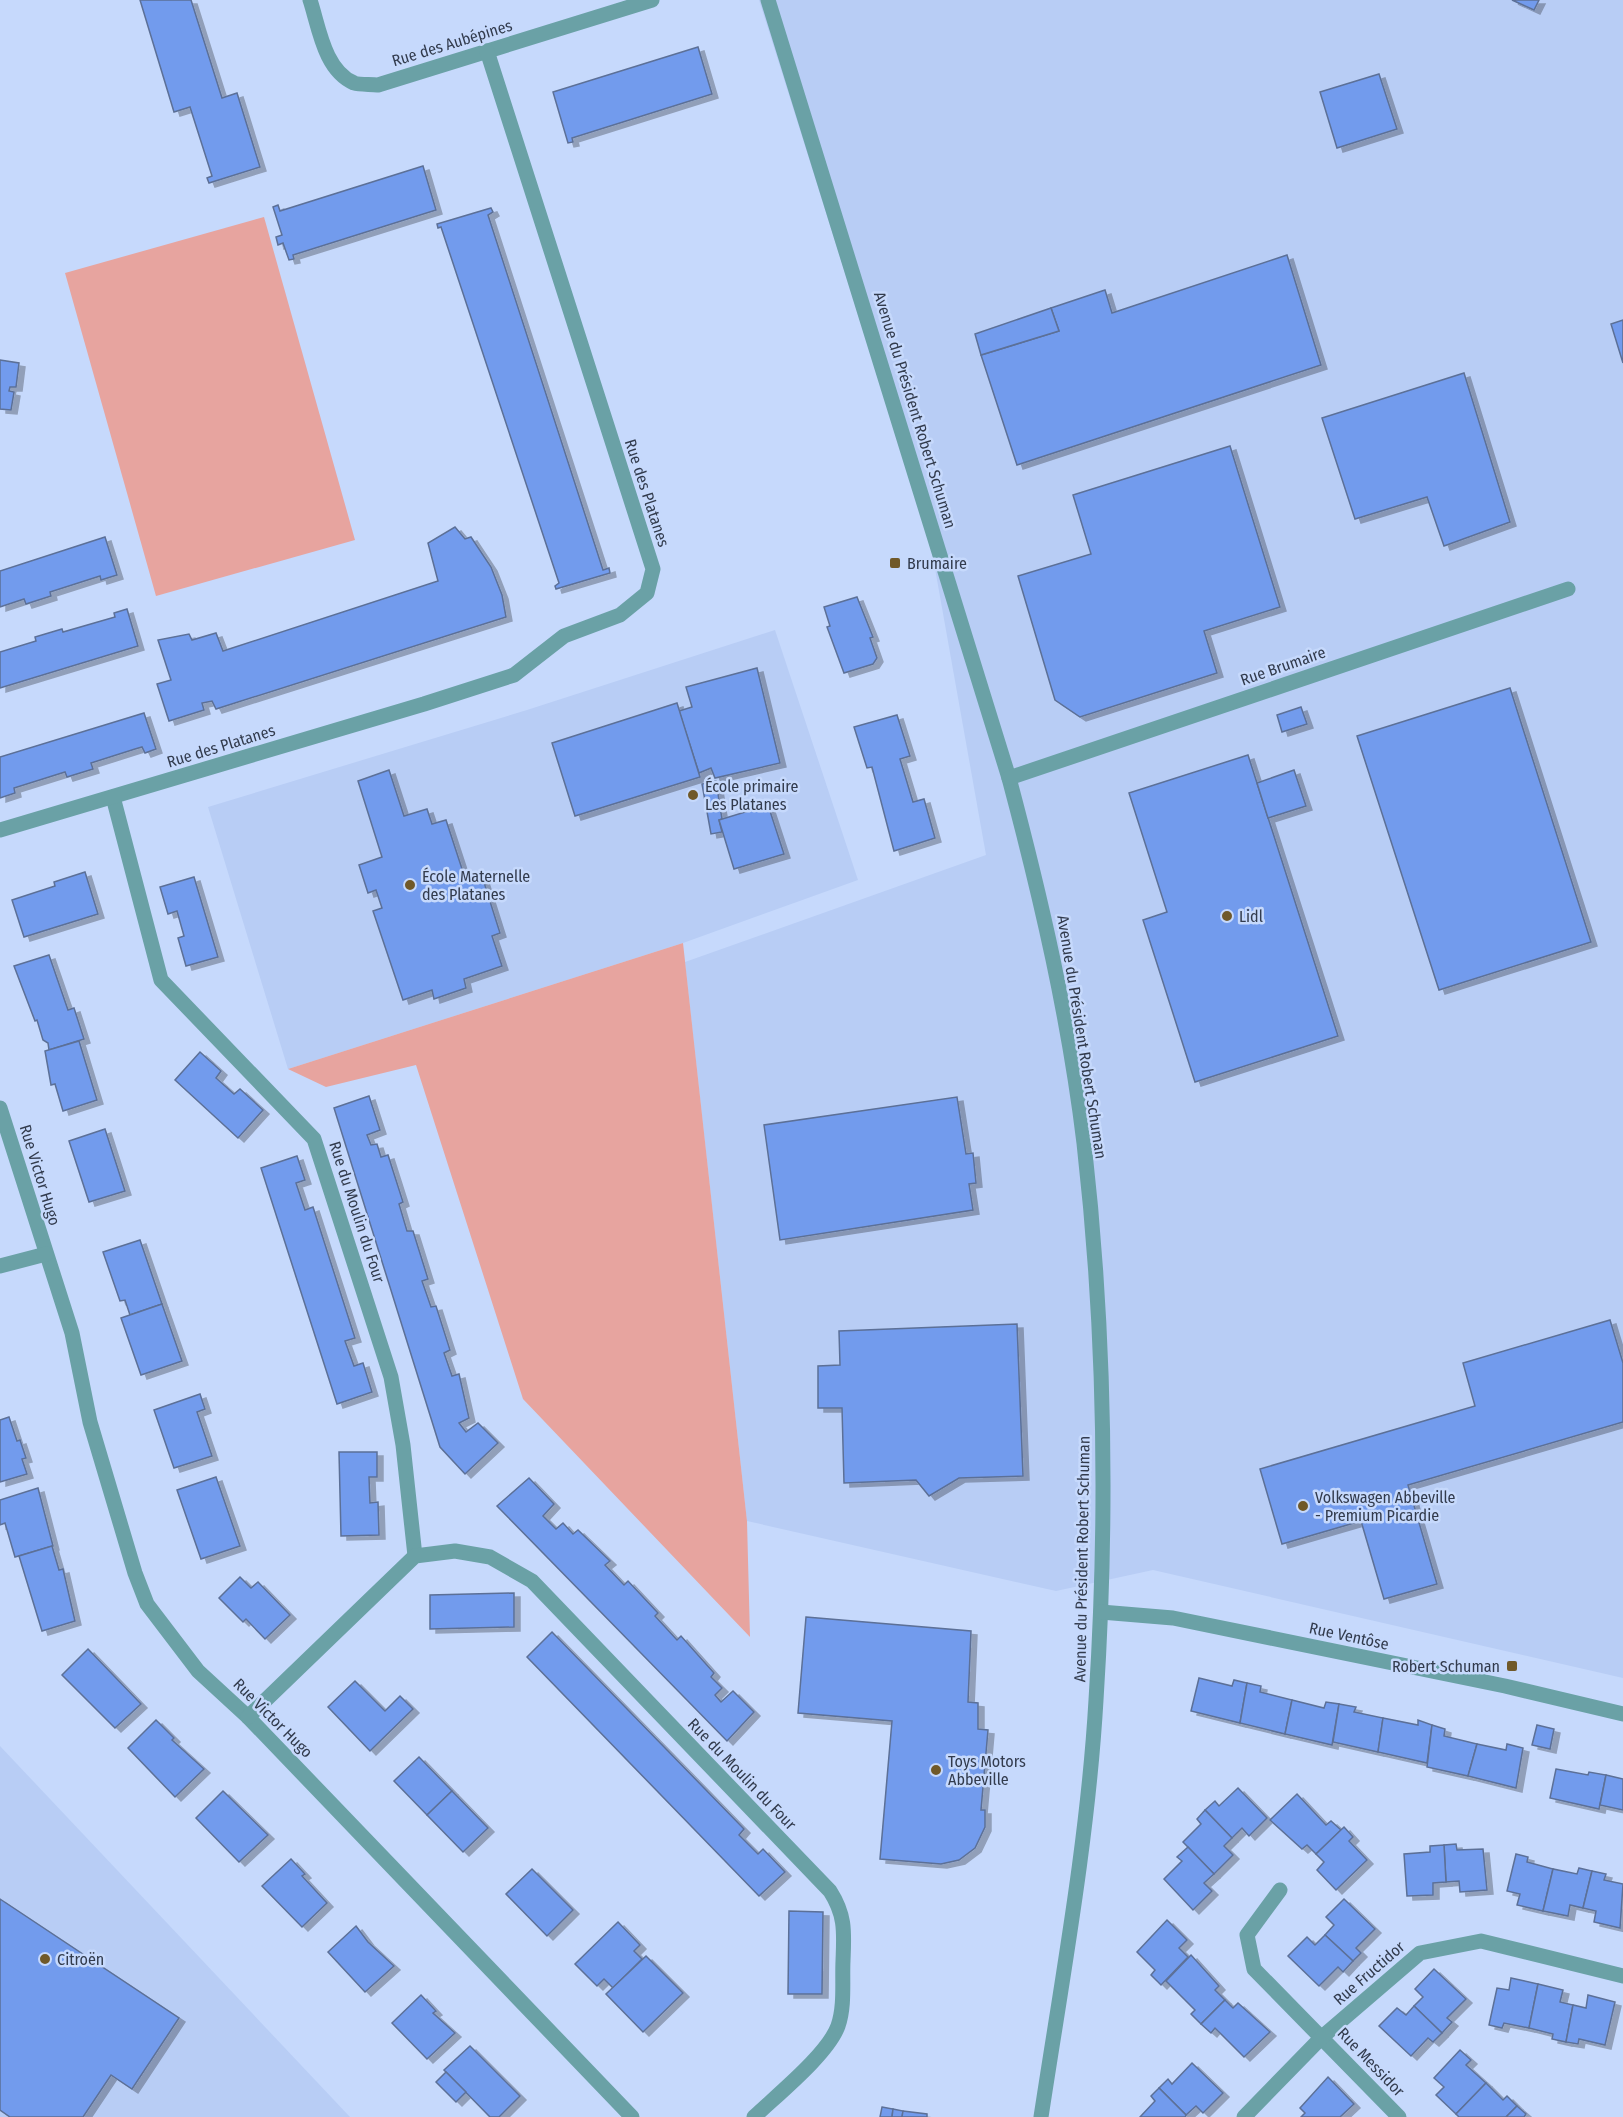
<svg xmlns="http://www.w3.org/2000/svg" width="1623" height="2117" viewBox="0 0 1623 2117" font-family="'Fira Sans Condensed',sans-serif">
<defs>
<filter id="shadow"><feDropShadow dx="6" dy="4" stdDeviation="0" flood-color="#0004"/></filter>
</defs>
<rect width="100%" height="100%" fill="#c6d9fc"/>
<g fill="#b8cdf5">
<polygon points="759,0 1623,0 1623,1678 1153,1570 1056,1591 747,1521 685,962 986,855 931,546"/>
<polygon points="775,630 858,880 683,943 288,1069 208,807 527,710"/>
<polygon points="0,1746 350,2117 0,2117"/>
</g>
<g fill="#e7a49f">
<polygon points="264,217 355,540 156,596 65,273"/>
<polygon points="683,943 747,1521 750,1637 523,1399 416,1065 326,1087 288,1069"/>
</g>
<g fill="#729bed" stroke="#5c7097" stroke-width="1.5" filter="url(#shadow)">
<polygon points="140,0 191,0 222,98 237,93 260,167 209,183 207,178 212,176 190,107 174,112"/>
<polygon points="1512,0 1539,0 1534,10"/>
<polygon points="698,47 712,94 572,138 573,142 568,143 553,92"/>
<polygon points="1379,74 1397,129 1337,148 1320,92"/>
<polygon points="423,166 436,210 293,255 294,259 289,260 283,243 278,245 276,237 282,235 273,207 278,205 280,211"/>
<polygon points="491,208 493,212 488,215 603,570 609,568 610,573 556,589 555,586 559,583 441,227 438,228 437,224"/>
<polygon points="1287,255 1321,365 1017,465 981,355 1059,331 1051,308 1105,290 1112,313"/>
<polygon points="1051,308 1059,331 981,355 975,334"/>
<polygon points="1623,320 1623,363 1611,324"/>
<polygon points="0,360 19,363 16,387 10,387 9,391 14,392 11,410 0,409"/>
<polygon points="1464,373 1510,522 1444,546 1427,497 1355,519 1322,418"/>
<polygon points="1230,446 1280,607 1204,631 1217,673 1080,717 1055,700 1018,576 1091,554 1073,495"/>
<polygon points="455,527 465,539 471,537 491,567 502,595 506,617 216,709 212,701 202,703 204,710 169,721 157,684 171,680 158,640 189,634 192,640 216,633 223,651 438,581 428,543"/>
<polygon points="105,537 117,575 101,580 100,576 50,592 51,596 26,604 24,599 0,607 0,571"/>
<polygon points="857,597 873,637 870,638 877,658 873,664 844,673 827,627 830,626 824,607"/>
<polygon points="127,609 138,646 0,688 0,652 36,641 35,637 62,629 63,632 115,617 114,613"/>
<polygon points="757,668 780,763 715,778 711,768 699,773 679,711 692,707 686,687"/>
<polygon points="1510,688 1591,942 1439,990 1357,736"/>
<polygon points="677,703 700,777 575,816 552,743"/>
<polygon points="1301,707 1307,724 1282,732 1277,715"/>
<polygon points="144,713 156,749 145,753 142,747 135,749 91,763 93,769 67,777 65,772 14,788 15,793 0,798 0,757"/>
<polygon points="897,715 910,756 900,759 913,802 924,799 935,838 894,851 872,767 867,768 854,727"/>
<polygon points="1248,755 1338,1036 1195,1082 1143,920 1167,912 1129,793"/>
<polygon points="389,770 404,816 427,809 432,824 446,820 466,881 482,876 500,933 492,936 502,966 464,979 466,988 434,999 432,990 403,1000 373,911 382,908 376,890 368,893 359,865 382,857 358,781"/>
<polygon points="1294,770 1306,806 1268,818 1257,783"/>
<polygon points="716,781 722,819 719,820 722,832 711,834 702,784"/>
<polygon points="768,805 784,854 734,869 719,820"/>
<polygon points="85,872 98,914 24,937 12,900 55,886 54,882"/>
<polygon points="194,877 218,957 186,966 178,938 184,936 177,911 168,914 160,887"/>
<polygon points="49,955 68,1010 74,1008 84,1039 49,1050 48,1043 43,1040 37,1020 35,1021 14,966"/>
<polygon points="79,1041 97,1100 63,1111 55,1084 51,1085 45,1051"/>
<polygon points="200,1052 221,1071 216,1078 234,1094 240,1089 263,1110 238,1138 175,1080"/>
<polygon points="369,1096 380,1130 367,1135 371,1145 377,1144 381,1157 388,1155 403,1202 399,1204 407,1231 413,1231 428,1279 422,1281 431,1307 436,1306 450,1350 444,1353 452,1376 459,1374 469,1418 459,1423 466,1432 478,1423 498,1443 465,1474 440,1447 334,1108"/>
<polygon points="957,1097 966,1154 973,1153 976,1183 969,1184 973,1210 780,1240 764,1125"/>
<polygon points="105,1129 125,1191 89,1202 69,1141"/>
<polygon points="297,1156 305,1180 296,1183 305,1210 313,1207 355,1338 345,1341 354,1366 363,1363 372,1392 337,1404 261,1168"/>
<polygon points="140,1240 162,1304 130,1315 125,1300 120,1301 103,1252"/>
<polygon points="162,1304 182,1361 141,1375 121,1318"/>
<polygon points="1610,1320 1623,1363 1623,1422 1408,1485 1437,1584 1384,1599 1361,1521 1282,1544 1260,1469 1475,1406 1463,1363"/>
<polygon points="1017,1324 1023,1476 959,1478 929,1496 916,1480 844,1483 842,1408 818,1408 818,1366 840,1365 839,1331"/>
<polygon points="200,1394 205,1409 197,1412 212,1456 174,1468 154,1410"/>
<polygon points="9,1417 17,1441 20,1440 26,1458 22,1459 27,1474 0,1482 0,1420"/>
<polygon points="339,1452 377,1452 377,1477 369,1477 370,1503 378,1502 379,1535 341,1536"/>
<polygon points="216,1477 240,1546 201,1559 177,1490"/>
<polygon points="529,1478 554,1504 543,1516 556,1529 563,1523 573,1534 578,1530 610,1561 605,1565 624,1585 628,1581 658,1613 655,1616 677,1640 681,1636 714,1673 711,1677 722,1688 715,1695 721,1702 733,1691 754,1712 727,1741 497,1506"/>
<polygon points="38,1488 53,1546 15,1557 5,1523 0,1525 0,1500"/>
<polygon points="52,1546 59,1570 63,1569 75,1621 42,1631 19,1556"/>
<polygon points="240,1577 251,1588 258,1582 290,1615 265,1639 246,1619 243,1622 219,1598"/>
<polygon points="514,1593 514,1627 430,1629 430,1595"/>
<polygon points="806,1617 971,1631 968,1702 978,1703 978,1729 988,1730 981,1810 985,1810 985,1827 975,1848 959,1860 941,1864 880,1859 892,1721 798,1713"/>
<polygon points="552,1632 744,1829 739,1835 758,1854 763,1849 785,1872 759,1896 527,1657"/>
<polygon points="88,1649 141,1704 115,1728 62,1675"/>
<polygon points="1199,1678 1232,1686 1234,1680 1247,1683 1240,1723 1191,1711"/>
<polygon points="355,1681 385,1711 400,1696 413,1709 370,1751 328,1707"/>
<polygon points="1247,1683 1261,1686 1260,1692 1292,1700 1285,1734 1240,1723"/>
<polygon points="1292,1700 1324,1708 1326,1702 1339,1704 1332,1745 1285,1734"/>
<polygon points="1339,1704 1356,1707 1354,1712 1383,1718 1378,1752 1333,1742"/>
<polygon points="1383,1718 1418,1725 1418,1720 1432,1725 1427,1763 1378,1752"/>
<polygon points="156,1720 174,1738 172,1740 204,1769 175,1797 128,1748"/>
<polygon points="1432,1725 1445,1729 1444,1736 1477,1744 1468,1776 1427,1767"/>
<polygon points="1537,1725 1554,1729 1550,1749 1532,1745"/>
<polygon points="1477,1744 1506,1750 1507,1744 1523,1748 1516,1788 1468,1776"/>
<polygon points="419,1757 452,1791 427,1815 394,1781"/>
<polygon points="1556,1769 1588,1775 1589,1772 1606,1775 1599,1809 1550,1798"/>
<polygon points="1606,1775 1623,1779 1623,1810 1600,1805"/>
<polygon points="1238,1788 1267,1818 1249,1836 1242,1828 1232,1838 1205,1810 1215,1801 1219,1806"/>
<polygon points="223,1791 268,1835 239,1862 196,1818"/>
<polygon points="452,1791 488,1828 463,1852 427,1815"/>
<polygon points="1297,1794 1326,1825 1331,1821 1341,1830 1316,1854 1307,1845 1302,1849 1270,1820"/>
<polygon points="1205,1810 1232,1838 1224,1846 1233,1855 1214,1874 1183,1842 1201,1824 1197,1819"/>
<polygon points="1344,1827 1353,1837 1349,1841 1367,1860 1336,1890 1317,1870 1324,1862 1316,1854"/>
<polygon points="1456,1844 1457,1850 1483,1849 1487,1890 1460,1892 1459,1881 1446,1882 1444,1845"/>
<polygon points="1444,1845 1446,1882 1433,1883 1433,1895 1407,1896 1404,1854 1430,1852 1430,1846"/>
<polygon points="1188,1847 1214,1874 1204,1883 1212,1891 1193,1910 1164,1879 1182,1861 1177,1857"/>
<polygon points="1516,1854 1528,1857 1527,1862 1553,1869 1543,1911 1517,1905 1520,1894 1507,1891"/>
<polygon points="291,1859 305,1874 302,1876 327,1903 302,1927 262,1886"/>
<polygon points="1579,1868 1592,1871 1583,1908 1570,1905 1568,1916 1543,1911 1553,1869 1577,1874"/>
<polygon points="532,1869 573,1910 547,1936 506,1894"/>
<polygon points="1592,1871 1606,1874 1604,1880 1623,1884 1620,1928 1594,1922 1596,1911 1583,1908"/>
<polygon points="0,1899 179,2018 132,2089 111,2075 83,2117 10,2117 0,2110"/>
<polygon points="1344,1899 1375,1929 1356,1948 1361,1953 1353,1961 1325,1935 1334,1925 1326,1917"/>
<polygon points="789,1911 823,1912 822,1994 788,1994"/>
<polygon points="1167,1920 1187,1940 1179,1948 1188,1957 1161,1985 1151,1975 1155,1970 1137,1952"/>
<polygon points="618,1922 640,1945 634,1951 642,1959 613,1988 604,1979 597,1986 575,1964"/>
<polygon points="356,1926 368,1942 394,1966 365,1992 328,1952"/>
<polygon points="1325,1935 1353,1961 1343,1972 1338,1967 1319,1986 1288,1956 1307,1937 1315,1945"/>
<polygon points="1191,1955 1219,1986 1215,1990 1225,2000 1201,2024 1191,2014 1195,2010 1166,1981"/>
<polygon points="646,1956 683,1993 643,2032 606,1994"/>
<polygon points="1434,1969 1466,1999 1447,2018 1452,2022 1442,2033 1414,2006 1423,1997 1415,1989"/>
<polygon points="1511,1978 1538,1984 1529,2028 1504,2023 1502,2028 1489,2025 1497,1988 1509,1990"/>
<polygon points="1538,1984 1563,1990 1560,2002 1573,2005 1566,2042 1552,2039 1553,2034 1529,2028"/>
<polygon points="421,1995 436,2011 433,2013 455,2033 427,2059 392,2023"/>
<polygon points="1588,1995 1615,2002 1605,2045 1579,2039 1578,2044 1566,2042 1573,2005 1586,2008"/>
<polygon points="1225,2000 1233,2008 1238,2003 1270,2032 1244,2057 1215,2028 1211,2033 1201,2024"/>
<polygon points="1414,2006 1442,2033 1433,2042 1428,2038 1411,2056 1379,2026 1397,2008 1406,2015"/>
<polygon points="470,2046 520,2096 499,2117 490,2117 444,2070"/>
<polygon points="1460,2050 1471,2060 1466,2065 1486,2083 1456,2114 1436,2095 1444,2087 1434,2078"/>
<polygon points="1192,2063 1223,2093 1203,2113 1196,2106 1186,2115 1159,2088 1168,2079 1172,2084"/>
<polygon points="446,2072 466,2092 456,2102 436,2082"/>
<polygon points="1328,2077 1354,2104 1340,2117 1301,2117 1305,2113 1300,2108"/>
<polygon points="1486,2083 1503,2100 1507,2096 1517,2106 1506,2117 1459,2117 1456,2114"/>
<polygon points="1159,2088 1186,2115 1185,2117 1140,2117 1155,2101 1151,2096"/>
<polygon points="1517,2106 1526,2114 1524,2117 1506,2117"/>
<polygon points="882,2107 893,2109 892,2117 880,2117"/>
<polygon points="893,2109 903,2111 902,2117 892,2117"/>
<polygon points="903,2111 927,2114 927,2117 902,2117"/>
</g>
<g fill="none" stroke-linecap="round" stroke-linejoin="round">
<g stroke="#6aa1a6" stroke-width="15">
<path d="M310 0C319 27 324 70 354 83 360 85 371 84 378 85L652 0"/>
<path d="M768 0 1009 778C1041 898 1069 1019 1084 1143 1105 1328 1108 1514 1096 1700 1088 1839 1062 1979 1041 2117"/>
<polyline points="1009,778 1568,589"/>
<polyline points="113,797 161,980 314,1139 391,1377 403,1445 415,1556"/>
<polyline points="0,830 424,704 514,675 564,636 620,615 647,593 653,569 487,51"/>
<polyline points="0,1108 72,1333 90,1422 135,1573 147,1604 198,1671 248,1717 632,2117"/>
<polyline points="0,1266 46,1254"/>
<polyline points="1101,1612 1173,1618 1505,1686 1623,1714"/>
<path d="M248 1717 415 1556 455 1551 490 1557 532 1581 830 1891C846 1916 844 1933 843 1961 842 1982 845 2006 838 2026 828 2054 777 2095 754 2117"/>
<polyline points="1280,1890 1247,1935 1254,1969 1399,2117"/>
<polyline points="1244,2117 1321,2038 1420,1953 1481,1941 1623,1976"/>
</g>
</g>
<g fill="#705929" stroke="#c6d9fc" stroke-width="2">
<rect x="889" y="557" width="12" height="12" rx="3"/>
<circle cx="693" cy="795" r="6"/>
<circle cx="410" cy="885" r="6"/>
<circle cx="1227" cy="916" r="6"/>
<circle cx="1303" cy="1506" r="6"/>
<rect x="1506" y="1660" width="12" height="12" rx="3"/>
<circle cx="936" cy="1770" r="6"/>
<circle cx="45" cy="1959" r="6"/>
</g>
<g text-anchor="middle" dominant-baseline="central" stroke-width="5" stroke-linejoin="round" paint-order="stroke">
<g font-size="16" fill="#323b4d" stroke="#c6d9fc">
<text transform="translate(452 43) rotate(-17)">Rue des Aubépines</text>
<text transform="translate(915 410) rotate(73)">Avenue du Président Robert Schuman</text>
<text transform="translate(647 493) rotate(72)">Rue des Platanes</text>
<text transform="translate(1283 666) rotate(-19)">Rue Brumaire</text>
<text transform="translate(221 746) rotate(-17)">Rue des Platanes</text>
<text transform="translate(1082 1037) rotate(81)">Avenue du Président Robert Schuman</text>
<text transform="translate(40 1175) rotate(73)">Rue Victor Hugo</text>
<text transform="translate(357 1212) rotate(72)">Rue du Moulin du Four</text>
<text transform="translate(1082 1559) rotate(-89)">Avenue du Président Robert Schuman</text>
<text transform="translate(1349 1636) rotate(12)">Rue Ventôse</text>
<text transform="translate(273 1718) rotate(45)">Rue Victor Hugo</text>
<text transform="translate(742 1774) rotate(46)">Rue du Moulin du Four</text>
<text transform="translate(1369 1973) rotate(-41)">Rue Fructidor</text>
<text transform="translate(1371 2062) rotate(46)">Rue Messidor</text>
</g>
<g font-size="16" fill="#323b4d" stroke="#c6d9fc" text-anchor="start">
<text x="907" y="563">Brumaire</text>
<text x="705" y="786">École primaire<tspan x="705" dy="18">Les Platanes</tspan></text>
<text x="422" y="876">École Maternelle<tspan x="422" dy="18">des Platanes</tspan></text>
<text x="1239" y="916">Lidl</text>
<text x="1315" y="1497">Volkswagen Abbeville<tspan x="1315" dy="18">- Premium Picardie</tspan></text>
<text x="1500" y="1666" text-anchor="end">Robert Schuman</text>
<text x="948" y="1761">Toys Motors<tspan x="948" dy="18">Abbeville</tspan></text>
<text x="57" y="1959">Citroën</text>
</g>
</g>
</svg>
